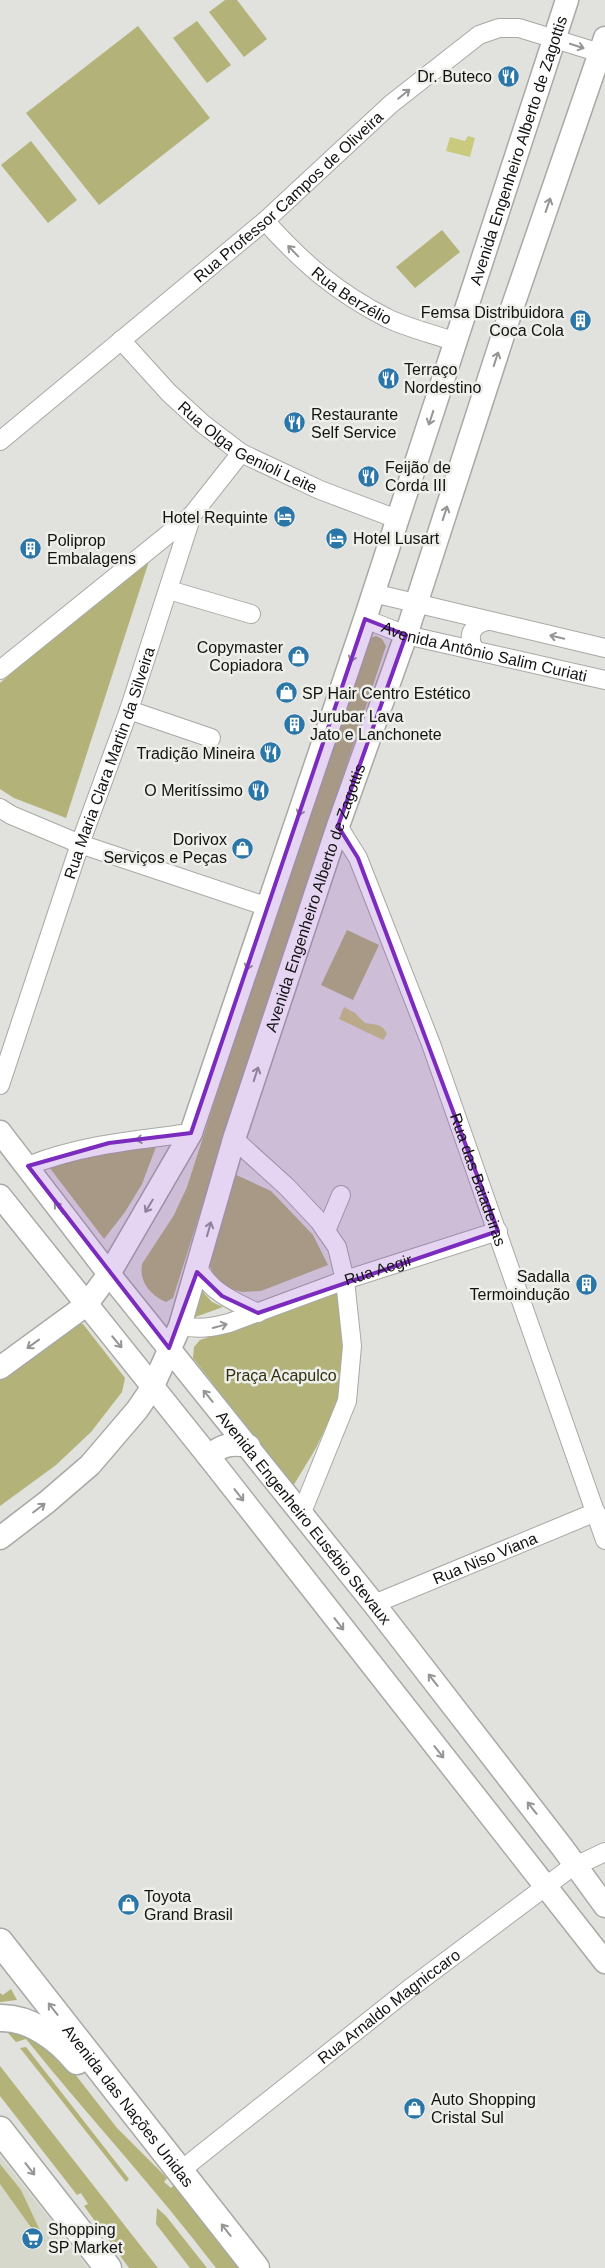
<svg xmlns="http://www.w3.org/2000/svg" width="605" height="2268" viewBox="0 0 605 2268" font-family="Arial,sans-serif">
<rect width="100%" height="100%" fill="#e1e1dd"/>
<polygon fill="#d7d8cc" points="0,2156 41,2208 88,2268 0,2268"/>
<g fill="#b3b379">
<polygon points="225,0 237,0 267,39 244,57 209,12"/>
<polygon points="197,21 231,65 207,83 173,38"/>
<polygon points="138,26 210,118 99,205 26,113"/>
<polygon points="31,141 77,200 48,223 1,165"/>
<polygon points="442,230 460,252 415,288 396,267"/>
<polygon points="151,555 66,818 14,798 0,789 0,683"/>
<path d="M376 636 382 639 386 646 234 1105 173 1298 166 1302C150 1295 139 1282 142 1264L174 1215 187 1187 289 871 370 638Z"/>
<polygon points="347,930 379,945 353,1000 321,985"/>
<polygon points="157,1144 142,1184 125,1212 104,1239 46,1163"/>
<polygon points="232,1173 271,1191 313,1235 328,1265 261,1291 242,1292 223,1287 213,1274 207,1258"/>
<polygon points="196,1284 212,1302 223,1307 187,1320"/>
<polygon points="338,1292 346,1345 337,1404 316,1448 293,1486 193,1358 194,1347 200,1340"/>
<polygon points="69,1323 83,1324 125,1378 122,1392 91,1432 56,1465 0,1506 0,1373"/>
<polygon points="11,1989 17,2000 0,2002 0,1993 3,1995"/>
<path d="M14 2032C31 2033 50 2048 59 2063L64 2060 117 2128 167 2178 164 2182 171 2188 174 2185 240 2268H216C156 2189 88 2116 26 2039L16 2042 8 2033Z"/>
<polygon points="26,2047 129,2179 126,2182 20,2048"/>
<polygon points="0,2066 158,2268 129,2268 84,2206 88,2204 81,2193 77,2195 0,2096"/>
<polygon points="0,2164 21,2190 45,2241 40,2240 0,2184"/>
<polygon points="157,2208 166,2216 207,2268 190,2268 156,2224"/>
</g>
<g fill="#caca7f">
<polygon points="468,136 475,138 470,157 446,151 450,137 465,141"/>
<path d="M344 1007 355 1013 365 1023C375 1025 382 1023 387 1034L383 1040 339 1019Z"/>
</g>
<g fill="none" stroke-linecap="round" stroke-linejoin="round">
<defs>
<g id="minor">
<path id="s1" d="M265 221C303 263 336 292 387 318 408 328 433 334 456 342"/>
<path id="s2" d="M121 340 169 393 203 424 241 453 320 490 397 519"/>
<path id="s3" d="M0 441 265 221 391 104 479 35 499 28H519L600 53"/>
<polyline points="169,590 251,614"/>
<polyline points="373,593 605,648"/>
<path id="s4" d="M365 619 406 635 605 680"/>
<path d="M475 650C466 636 472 624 488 621"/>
<polyline points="0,670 192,515"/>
<polyline points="129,710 211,738"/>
<polyline points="0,808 11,815 80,844 268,907"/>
<path id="s5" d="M338 826 358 858 431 1044 605 1540"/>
<path id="s6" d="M0 1085 80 844 129 710 192 515 241 453"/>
<polyline points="234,1139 287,1187 319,1221 337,1247 345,1280 352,1346 347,1401 302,1512"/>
<path d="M28 1166C80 1145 136 1140 191 1133"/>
<polyline points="326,1231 341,1195"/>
<path d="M198 1268C212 1293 233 1301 258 1313"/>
<path id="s7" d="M180 1326C198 1329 211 1328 229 1323L345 1280 498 1231"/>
<path id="s8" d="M374 1604 596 1512"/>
<path id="s9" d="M180 2171 409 1989 569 1869 605 1852"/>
</g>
<g id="major">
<path id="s10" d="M0 1132 109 1274 374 1604 562 1847 605 1906"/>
<polyline points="0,1196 209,1457 605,1962"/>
<path id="s11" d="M0 1368 86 1305 109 1274 191 1133 365 619 567 0"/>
<path d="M209 1457C221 1444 233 1443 249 1446"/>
<path id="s12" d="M0 1538 47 1502 90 1465 137 1410 152 1388 180 1326 234 1139 338 826 406 635 508 320 605 38"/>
</g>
<g id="highway">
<path id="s13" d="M0 1942 256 2268"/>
<path d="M0 2018C30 2017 59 2039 77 2061"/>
<polyline points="0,2130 108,2268"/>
</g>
</defs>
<use href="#minor" stroke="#a8a9a5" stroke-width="20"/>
<use href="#major" stroke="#a8a9a5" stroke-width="25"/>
<use href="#highway" stroke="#a8a9a5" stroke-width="29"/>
<use href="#minor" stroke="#fff" stroke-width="18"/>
<use href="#major" stroke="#fff" stroke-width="22"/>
<use href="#highway" stroke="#fff" stroke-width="26"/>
</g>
<defs><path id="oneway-shaft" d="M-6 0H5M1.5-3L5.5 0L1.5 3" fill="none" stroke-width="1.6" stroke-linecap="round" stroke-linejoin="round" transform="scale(1.25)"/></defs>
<g stroke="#959594">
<use href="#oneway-shaft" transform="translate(577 46) rotate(18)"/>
<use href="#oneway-shaft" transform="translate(404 94) rotate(-39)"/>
<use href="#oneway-shaft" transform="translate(548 205) rotate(-71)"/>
<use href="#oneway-shaft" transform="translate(293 251) rotate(-134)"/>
<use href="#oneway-shaft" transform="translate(496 359) rotate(-72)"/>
<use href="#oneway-shaft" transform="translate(431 418) rotate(108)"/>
<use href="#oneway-shaft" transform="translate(445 513) rotate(-72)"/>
<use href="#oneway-shaft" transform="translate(557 637) rotate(-167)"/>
<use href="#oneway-shaft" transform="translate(353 655) rotate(109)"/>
<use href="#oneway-shaft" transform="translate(301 809) rotate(109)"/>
<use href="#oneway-shaft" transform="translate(249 963) rotate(109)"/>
<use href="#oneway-shaft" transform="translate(256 1074) rotate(-72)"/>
<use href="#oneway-shaft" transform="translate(143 1139) rotate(173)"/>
<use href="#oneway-shaft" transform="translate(149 1206) rotate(121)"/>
<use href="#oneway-shaft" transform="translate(59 1208) rotate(-127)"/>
<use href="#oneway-shaft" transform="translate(209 1229) rotate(-74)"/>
<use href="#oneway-shaft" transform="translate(220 1326) rotate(-15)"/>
<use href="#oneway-shaft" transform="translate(117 1342) rotate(50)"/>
<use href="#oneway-shaft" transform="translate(33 1344) rotate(144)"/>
<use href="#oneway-shaft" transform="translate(208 1396) rotate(-129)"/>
<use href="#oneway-shaft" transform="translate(239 1495) rotate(52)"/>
<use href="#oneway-shaft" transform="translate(39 1508) rotate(-37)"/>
<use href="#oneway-shaft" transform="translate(339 1624) rotate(52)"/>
<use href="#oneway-shaft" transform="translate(433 1680) rotate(-128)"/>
<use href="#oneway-shaft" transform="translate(439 1752) rotate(52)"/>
<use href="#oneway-shaft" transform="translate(532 1808) rotate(-128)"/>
<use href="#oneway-shaft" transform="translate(53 2009) rotate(-128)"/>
<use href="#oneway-shaft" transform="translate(30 2169) rotate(52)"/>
<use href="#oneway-shaft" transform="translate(226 2230) rotate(-128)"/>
</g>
<path fill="#7b2cbf" fill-opacity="0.2" stroke="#7b2cbf" stroke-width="4" stroke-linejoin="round" d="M365 619 406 635 338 826 358 858 498 1231 258 1313 222 1296 197 1272 169 1348 28 1166 109 1143 191 1133Z"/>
<defs>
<symbol id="restaurant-disc" viewBox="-11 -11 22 22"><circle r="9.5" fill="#2a76a8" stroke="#eeeeea"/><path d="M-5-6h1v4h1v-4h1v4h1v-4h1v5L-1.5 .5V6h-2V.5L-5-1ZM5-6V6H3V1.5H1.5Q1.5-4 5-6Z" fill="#fff"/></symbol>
<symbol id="building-disc" viewBox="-11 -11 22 22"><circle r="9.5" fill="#2a76a8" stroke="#eeeeea"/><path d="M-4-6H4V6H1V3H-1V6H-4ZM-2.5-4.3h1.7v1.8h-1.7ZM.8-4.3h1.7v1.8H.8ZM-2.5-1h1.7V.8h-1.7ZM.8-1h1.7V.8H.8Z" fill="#fff"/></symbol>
<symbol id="hotel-disc" viewBox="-11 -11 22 22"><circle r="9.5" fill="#2a76a8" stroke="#eeeeea"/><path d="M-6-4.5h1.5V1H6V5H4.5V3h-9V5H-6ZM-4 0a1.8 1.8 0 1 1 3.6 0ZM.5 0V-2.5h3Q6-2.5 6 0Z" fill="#fff"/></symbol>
<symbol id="shop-disc" viewBox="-11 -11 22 22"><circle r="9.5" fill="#2a76a8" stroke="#eeeeea"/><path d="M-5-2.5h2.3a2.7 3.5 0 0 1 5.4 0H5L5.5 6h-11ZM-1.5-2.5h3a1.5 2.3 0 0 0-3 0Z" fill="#fff"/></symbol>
<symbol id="supermarket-disc" viewBox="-11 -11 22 22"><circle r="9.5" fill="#2a76a8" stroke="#eeeeea"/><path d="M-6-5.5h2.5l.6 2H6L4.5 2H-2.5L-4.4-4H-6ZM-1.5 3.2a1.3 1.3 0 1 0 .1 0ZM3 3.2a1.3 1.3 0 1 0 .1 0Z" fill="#fff"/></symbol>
</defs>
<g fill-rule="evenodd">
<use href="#restaurant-disc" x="496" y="64" width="25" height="25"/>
<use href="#building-disc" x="568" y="308" width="25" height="25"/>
<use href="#restaurant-disc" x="376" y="366" width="25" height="25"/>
<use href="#restaurant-disc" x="282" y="410" width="25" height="25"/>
<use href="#restaurant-disc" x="356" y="464" width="25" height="25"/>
<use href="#hotel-disc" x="272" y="504" width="25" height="25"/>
<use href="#hotel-disc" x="324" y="526" width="25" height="25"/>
<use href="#building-disc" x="18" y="536" width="25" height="25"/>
<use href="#shop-disc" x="286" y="644" width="25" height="25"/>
<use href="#shop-disc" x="274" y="680" width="25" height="25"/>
<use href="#building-disc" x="282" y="712" width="25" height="25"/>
<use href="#restaurant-disc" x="258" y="740" width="25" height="25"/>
<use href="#restaurant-disc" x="246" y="778" width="25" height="25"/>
<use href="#shop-disc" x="230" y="836" width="25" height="25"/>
<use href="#building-disc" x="574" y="1272" width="25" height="25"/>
<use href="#shop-disc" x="116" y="1892" width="25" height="25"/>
<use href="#shop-disc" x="402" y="2096" width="25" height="25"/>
<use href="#supermarket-disc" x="20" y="2226" width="25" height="25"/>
</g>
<g text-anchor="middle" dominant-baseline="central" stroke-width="5" stroke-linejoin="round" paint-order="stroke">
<g font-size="16" fill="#131312" stroke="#eeeeea" text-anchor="start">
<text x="492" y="76" text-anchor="end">Dr. Buteco</text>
<text x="564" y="312" text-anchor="end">Femsa Distribuidora<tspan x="564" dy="18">Coca Cola</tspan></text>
<text x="404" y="369">Terraço<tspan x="404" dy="18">Nordestino</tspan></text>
<text x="311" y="414">Restaurante<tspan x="311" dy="18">Self Service</tspan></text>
<text x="385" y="467">Feijão de<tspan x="385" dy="18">Corda III</tspan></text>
<text x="268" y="517" text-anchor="end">Hotel Requinte</text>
<text x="353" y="538">Hotel Lusart</text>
<text x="47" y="540">Poliprop<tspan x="47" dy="18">Embalagens</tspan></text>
<text x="283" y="647" text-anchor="end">Copymaster<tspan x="283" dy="18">Copiadora</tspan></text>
<text x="302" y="693">SP Hair Centro Estético</text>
<text x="310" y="716">Jurubar Lava<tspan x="310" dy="18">Jato e Lanchonete</tspan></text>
<text x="255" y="753" text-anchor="end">Tradição Mineira</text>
<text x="243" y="790" text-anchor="end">O Meritíssimo</text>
<text x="227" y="839" text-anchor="end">Dorivox<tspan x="227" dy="18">Serviços e Peças</tspan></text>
<text x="570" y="1276" text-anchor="end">Sadalla<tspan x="570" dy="18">Termoindução</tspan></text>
<text x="144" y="1896">Toyota<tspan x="144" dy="18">Grand Brasil</tspan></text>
<text x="431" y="2099">Auto Shopping<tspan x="431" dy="18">Cristal Sul</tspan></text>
<text x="48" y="2229">Shopping<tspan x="48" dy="18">SP Market</tspan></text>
</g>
<g font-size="16" fill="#131312" stroke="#eeeeea">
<text stroke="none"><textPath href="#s11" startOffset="1344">Avenida Engenheiro Alberto de Zagottis</textPath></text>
<text stroke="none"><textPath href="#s3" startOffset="378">Rua Professor Campos de Oliveira</textPath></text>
<text stroke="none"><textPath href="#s1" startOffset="115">Rua Berzélio</textPath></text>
<text stroke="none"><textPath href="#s2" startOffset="168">Rua Olga Genioli Leite</textPath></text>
<text stroke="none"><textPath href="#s4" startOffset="124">Avenida Antônio Salim Curiati</textPath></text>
<text stroke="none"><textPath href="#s6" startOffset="340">Rua Maria Clara Martin da Silveira</textPath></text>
<text stroke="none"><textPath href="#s12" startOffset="732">Avenida Engenheiro Alberto de Zagottis</textPath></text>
<text stroke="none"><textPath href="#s5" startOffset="381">Rua das Baiadeiras</textPath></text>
<text stroke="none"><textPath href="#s7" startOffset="208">Rua Aegir</textPath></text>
<text stroke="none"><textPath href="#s10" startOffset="491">Avenida Engenheiro Eusébio Stevaux</textPath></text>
<text stroke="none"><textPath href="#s8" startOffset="120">Rua Niso Viana</textPath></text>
<text stroke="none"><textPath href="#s9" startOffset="266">Rua Arnaldo Magniccaro</textPath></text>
<text stroke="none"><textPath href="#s13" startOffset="208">Avenida das Nações Unidas</textPath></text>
</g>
<g font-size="16" fill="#31300f" stroke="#eeeeea">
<text x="281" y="1375">Praça Acapulco</text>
</g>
</g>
</svg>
